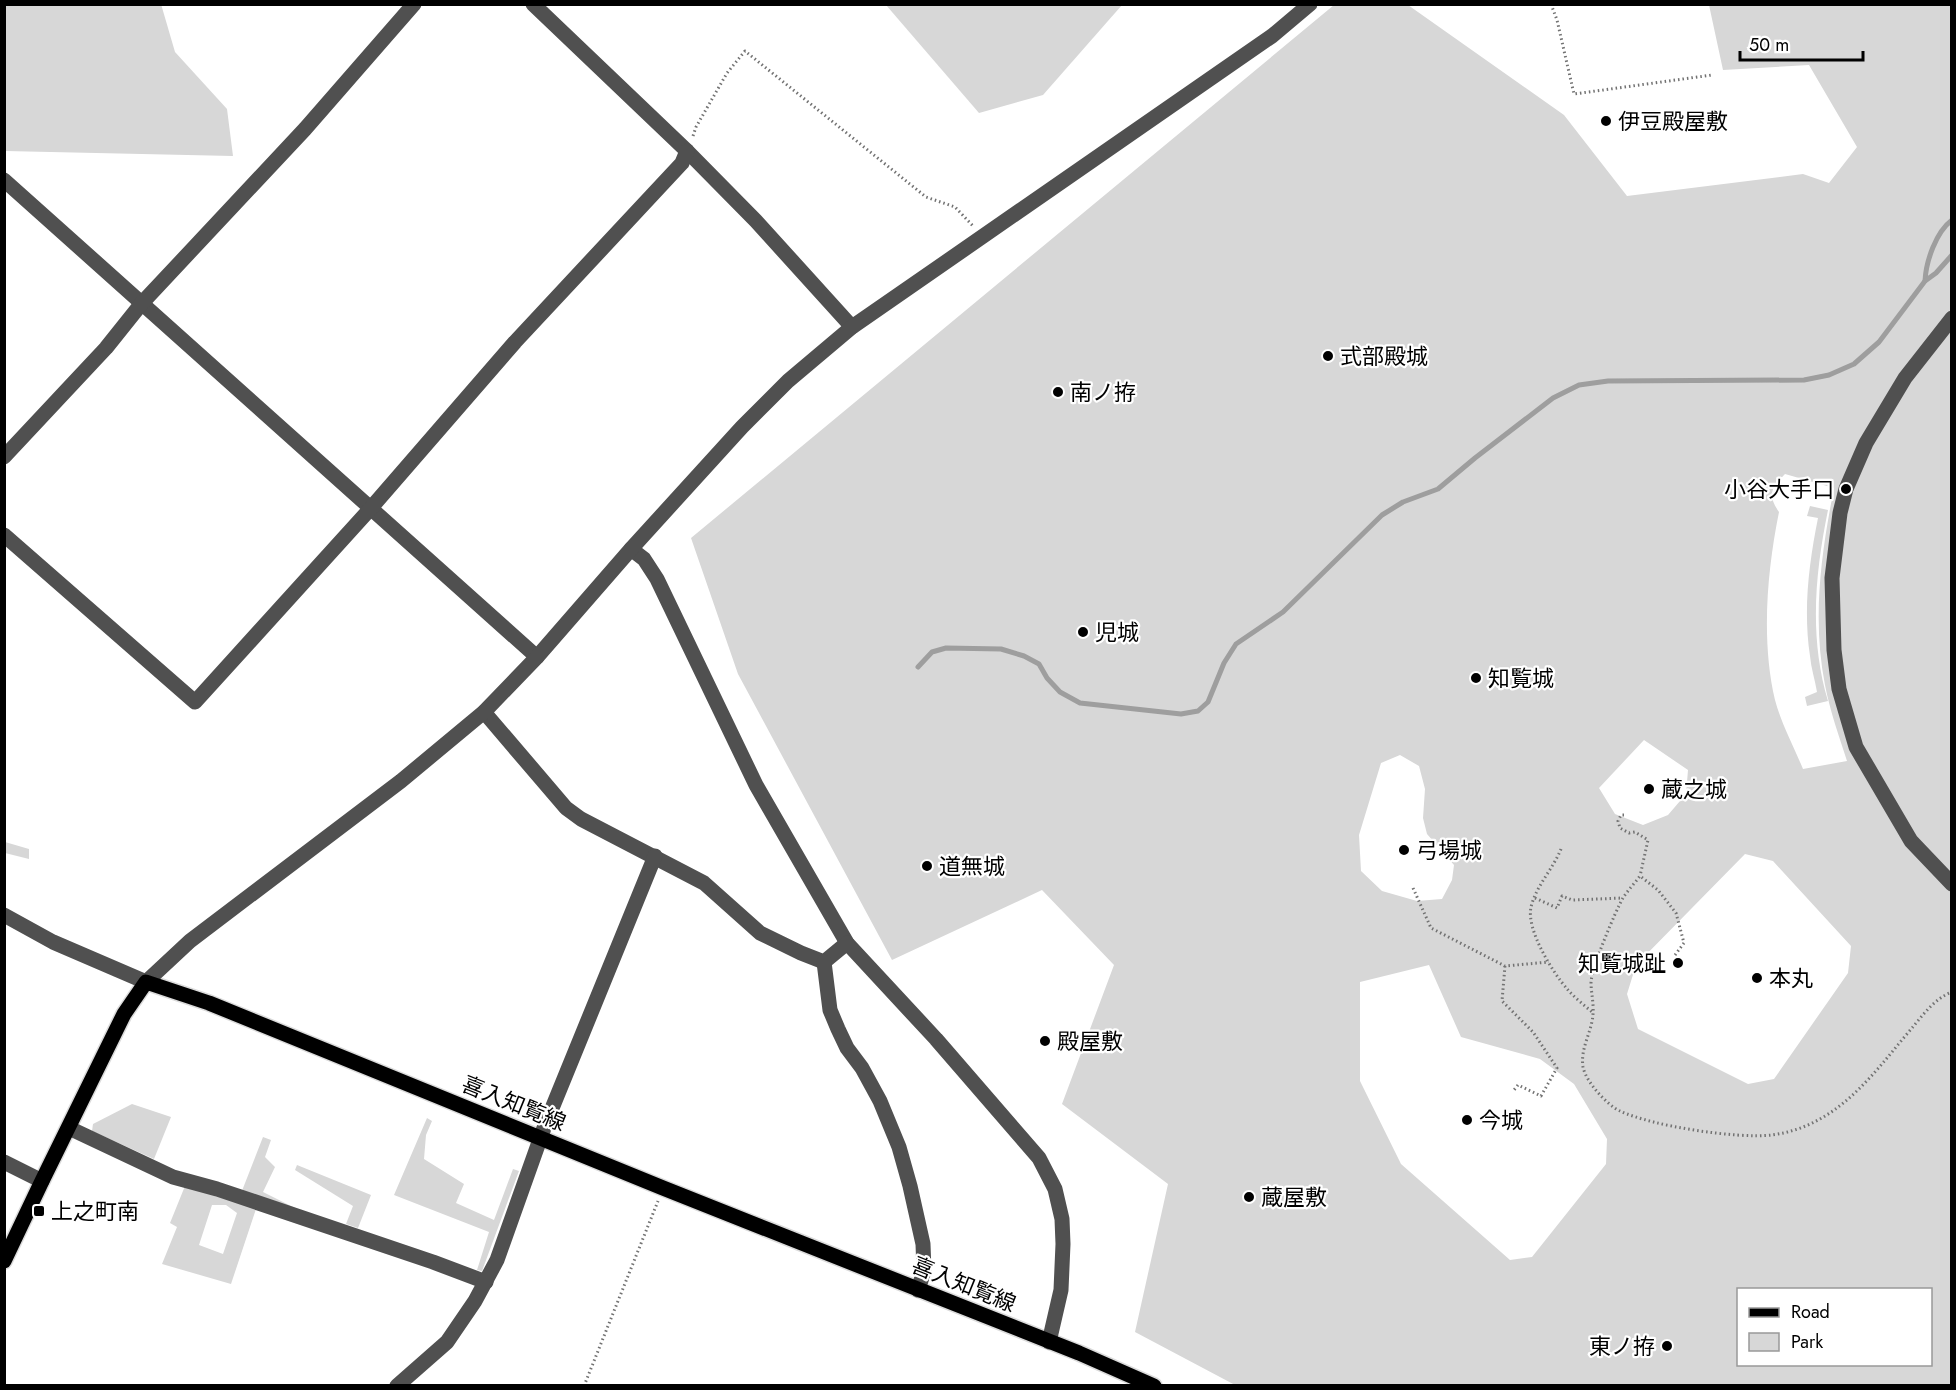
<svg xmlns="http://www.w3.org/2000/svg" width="1956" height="1390" viewBox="0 0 1956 1390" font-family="Jost,'Noto Sans JP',sans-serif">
<rect width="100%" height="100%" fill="#fff"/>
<g fill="#d7d7d7" fill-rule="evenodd">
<polygon points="161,4 175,52 227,109 233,156 5,151 5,5"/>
<polygon points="886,5 1122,5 1043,95 979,113"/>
<path d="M1334 5H1408L1564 115 1627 196 1803 174 1829 183 1857 147 1809 65 1723 70 1709 5H1951V1385H1235L1135 1332 1168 1184 1062 1104 1114 965 1042 890 892 960 738 674 691 538ZM1785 474 1834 488C1821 554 1812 619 1825 685 1830 711 1839 736 1847 761L1803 769C1794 747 1781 723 1775 700 1761 641 1767 571 1779 512 1767 495 1771 488 1785 474ZM1644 740 1688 770 1686 794 1668 815 1643 825 1615 814 1599 788ZM1400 755 1419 766 1425 789 1423 818 1427 834 1454 865 1452 880 1442 899 1417 901 1382 891 1361 871 1359 835 1381 763ZM1745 854 1773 861 1851 946 1848 973 1774 1079 1748 1084 1638 1029 1627 994 1636 965ZM1429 965 1461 1037 1540 1059 1574 1084 1607 1139 1606 1164 1532 1257 1510 1260 1401 1164 1360 1081V982ZM1738 1290H1930V1364H1738Z"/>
<path d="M1810 506 1828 510C1815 573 1809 638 1828 701L1807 706 1805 697 1817 692C1815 680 1811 668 1810 656 1803 610 1809 563 1818 518L1807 516Z"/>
<polygon points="5,842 29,849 29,859 5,853"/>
<polygon points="132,1104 171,1117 154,1159 92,1131 93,1124"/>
<polygon points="427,1118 432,1121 426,1135 424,1159 464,1184 456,1203 494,1220 513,1169 519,1171 482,1271 477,1270 489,1232 394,1195"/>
<path d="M263 1137 271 1140 265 1157 275 1167 263 1192 301 1211 256 1209 231 1284 162 1264 177 1227 170 1223 185 1186 238 1201ZM212 1205H226L237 1213 223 1254 199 1245Z"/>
<polygon points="297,1165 371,1195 358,1228 346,1224 353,1206 295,1170"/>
</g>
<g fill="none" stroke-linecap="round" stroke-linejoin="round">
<g stroke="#9e9e9e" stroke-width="5">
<path d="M1925 281C1926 261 1936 232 1952 220"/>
<polyline points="918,667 932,652 946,648 1001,649 1024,656 1039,664 1047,678 1060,692 1080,703 1181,714 1198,711 1208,702 1224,663 1236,644 1283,612 1382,515 1403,502 1438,489 1475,458 1553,398 1579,385 1608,381 1804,380 1829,375 1854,364 1879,342 1925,281 1936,273 1952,255"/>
</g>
<defs>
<polyline id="major" points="4,1261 42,1181 124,1014 146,982 209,1003 663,1188 1079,1353 1154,1386"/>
</defs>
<use href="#major" stroke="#dbdbdb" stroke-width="18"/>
<g stroke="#727272" stroke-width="3" stroke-dasharray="1.5 3" stroke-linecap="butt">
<polyline points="1551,4 1557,20 1574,94 1712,75"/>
<polyline points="693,136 696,127 727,73 745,51 926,197 955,207 973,226"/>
<polyline points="1624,815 1621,815 1618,821 1620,828 1629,833 1635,832 1648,840 1640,876"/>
<path d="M1561 849C1553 869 1536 886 1531 907 1526 930 1553 973 1568 990 1575 998 1584 1005 1592 1012"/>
<polyline points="1413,888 1431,928 1505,966 1549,962"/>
<polyline points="1535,898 1557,908 1562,896 1572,900 1623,898"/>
<path d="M1675 955 1684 943 1676 913 1658 890 1640 876C1635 883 1628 890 1623 898 1615 912 1592 967 1591 982 1591 993 1594 1004 1593 1014 1592 1032 1580 1048 1583 1067 1586 1082 1607 1105 1620 1111 1652 1126 1736 1139 1772 1135 1838 1126 1872 1075 1912 1028 1923 1015 1935 998 1952 992"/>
<polyline points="1505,966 1502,1001 1533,1032 1557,1068 1541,1096 1518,1085 1514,1090"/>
<polyline points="584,1386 658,1201"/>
</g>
<g stroke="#505050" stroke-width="15">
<polyline points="533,4 687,151 756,221 852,327"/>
<polyline points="4,180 537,657"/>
<polyline points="1952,318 1905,378 1866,443 1846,489 1840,513 1832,578 1834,650 1839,689 1856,747 1911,841 1952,884"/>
<polyline points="4,457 106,348 142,303 305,129 414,4"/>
<polyline points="4,535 195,702 371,508 515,342 682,163 687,151"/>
<polyline points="631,549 644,559 657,579 756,785 847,943 936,1039 1039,1158 1055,1189 1062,1219 1063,1244 1061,1290 1049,1342"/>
<polyline points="484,712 566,808 581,819 704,883 760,933 801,953 824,962 847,943"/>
<polyline points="4,915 53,942 146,982 190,941 401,781 484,712 537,657 631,549 742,427 788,381 852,327 1272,36 1310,4"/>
<polyline points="824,962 830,1010 838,1029 847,1048 862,1068 880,1101 899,1147 910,1186 923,1244 924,1271 918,1290"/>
<polyline points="69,1128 173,1177 217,1189 433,1262 486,1282"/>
<polyline points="4,1162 42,1181"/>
<polyline points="397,1386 447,1342 475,1301 497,1260 544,1128 655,856"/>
</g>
<use href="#major" stroke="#000" stroke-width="15"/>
</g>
<g fill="#000" stroke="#fff" stroke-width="2">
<circle cx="1606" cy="121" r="6"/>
<circle cx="1328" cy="356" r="6"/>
<circle cx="1058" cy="392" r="6"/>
<circle cx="1846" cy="489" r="6"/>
<circle cx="1083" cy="632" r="6"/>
<circle cx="1476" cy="678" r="6"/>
<circle cx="1649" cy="789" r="6"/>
<circle cx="1404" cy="850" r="6"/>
<circle cx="927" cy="866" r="6"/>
<circle cx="1678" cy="963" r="6"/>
<circle cx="1757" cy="978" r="6"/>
<circle cx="1045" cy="1041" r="6"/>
<circle cx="1467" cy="1120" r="6"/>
<circle cx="1249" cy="1197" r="6"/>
<rect x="33" y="1205" width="12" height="12" rx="3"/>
<circle cx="1667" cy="1346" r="6"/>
</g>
<g text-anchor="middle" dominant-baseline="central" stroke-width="4.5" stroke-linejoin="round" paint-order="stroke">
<g font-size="22" fill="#000" stroke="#fff" text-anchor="start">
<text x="1618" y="121">伊豆殿屋敷</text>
<text x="1340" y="356">式部殿城</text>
<text x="1070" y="392">南ノ拵</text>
<text x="1834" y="489" text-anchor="end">小谷大手口</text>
<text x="1095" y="632">児城</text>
<text x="1488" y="678">知覧城</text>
<text x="1661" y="789">蔵之城</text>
<text x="1416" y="850">弓場城</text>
<text x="939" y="866">道無城</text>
<text x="1666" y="963" text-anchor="end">知覧城趾</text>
<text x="1769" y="978">本丸</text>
<text x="1057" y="1041">殿屋敷</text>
<text x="1479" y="1120">今城</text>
<text x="1261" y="1197">蔵屋敷</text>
<text x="51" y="1211">上之町南</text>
<text x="1655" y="1346" text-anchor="end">東ノ拵</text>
</g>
<g font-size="22" fill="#000" stroke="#fff">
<text transform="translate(514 1103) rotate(22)">喜入知覧線</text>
<text transform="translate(964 1284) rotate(22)">喜入知覧線</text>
</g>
</g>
<rect width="1956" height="1390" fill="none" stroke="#000000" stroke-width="12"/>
<rect x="1737" y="1288" width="195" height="78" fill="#ffffff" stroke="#999999" stroke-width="1.5"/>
<rect x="1749" y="1308" width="30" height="9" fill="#000000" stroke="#999999" stroke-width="1.5"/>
<text x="1791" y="1318" font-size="18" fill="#000000">Road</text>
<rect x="1749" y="1333" width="30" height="18" fill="#d7d7d7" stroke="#999999" stroke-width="1.5"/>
<text x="1791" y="1348" font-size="18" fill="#000000">Park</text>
<path d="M1740 51v9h123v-9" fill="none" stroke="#000000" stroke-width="3"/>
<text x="1749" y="51" font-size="18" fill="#000000" stroke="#ffffff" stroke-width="4.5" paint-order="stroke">50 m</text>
</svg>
